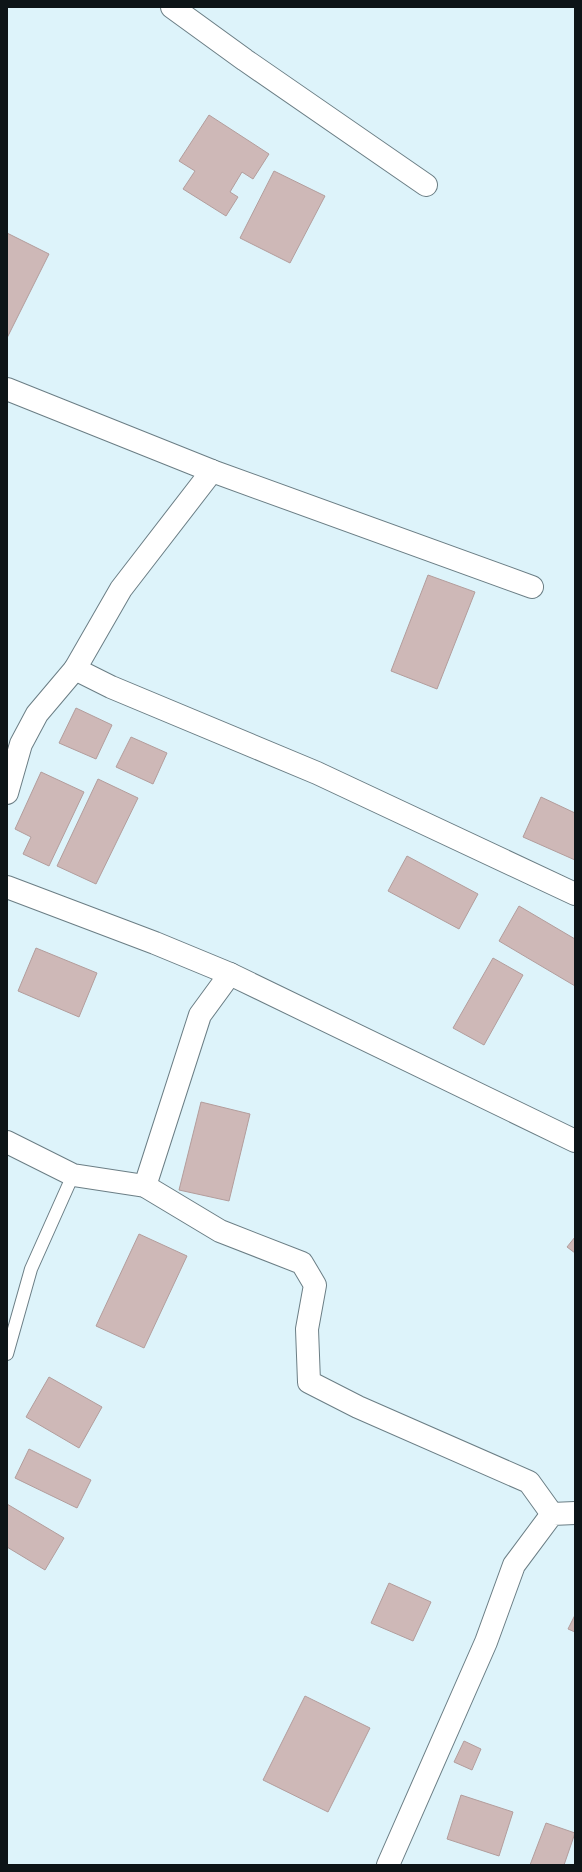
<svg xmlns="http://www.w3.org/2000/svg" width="582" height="1872" viewBox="0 0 582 1872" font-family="'Space Grotesk',sans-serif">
<rect width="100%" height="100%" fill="#ddf3fa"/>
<g fill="#ceb8b7" stroke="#b39d9c">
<polygon points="209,115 269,154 253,179 242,172 230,192 238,197 226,216 183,189 195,171 179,161"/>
<polygon points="274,171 325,196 290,263 240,238"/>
<polygon points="7,233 49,254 7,338"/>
<polygon points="428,575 475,592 437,689 391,671"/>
<polygon points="76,708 112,725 96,759 59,743"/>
<polygon points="131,737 167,753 153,784 116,767"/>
<polygon points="41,772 84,792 49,866 23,854 31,837 15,829"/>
<polygon points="98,779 138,798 96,884 57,866"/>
<polygon points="541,797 575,813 575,860 523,837"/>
<polygon points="407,856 478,894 459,929 388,891"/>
<polygon points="519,906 575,939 575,986 499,941"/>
<polygon points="36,948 97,973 79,1017 18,991"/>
<polygon points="493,958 523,975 484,1045 453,1028"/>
<polygon points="201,1102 250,1114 229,1201 179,1190"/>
<polygon points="139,1234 187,1256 144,1348 96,1326"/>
<polygon points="575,1237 575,1253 567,1247"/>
<polygon points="49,1377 102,1407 79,1448 26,1417"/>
<polygon points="29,1449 91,1480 77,1508 15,1478"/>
<polygon points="7,1504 64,1538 45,1570 7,1547"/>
<polygon points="389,1583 431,1602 413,1641 371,1623"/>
<polygon points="575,1615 575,1632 568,1629"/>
<polygon points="305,1696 370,1728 328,1812 263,1780"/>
<polygon points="464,1741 481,1749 472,1770 454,1762"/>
<polygon points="461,1795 513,1812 499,1856 447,1839"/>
<polygon points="546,1823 575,1833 564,1865 530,1865"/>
</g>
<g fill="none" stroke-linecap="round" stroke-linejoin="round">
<defs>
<polyline id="lane" points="7,1354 31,1269 73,1175"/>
<g id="street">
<polyline points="172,7 245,60 426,185"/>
<polyline points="7,389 212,471 532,587"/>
<polyline points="212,471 121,589 75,669 111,687 317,773 575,894"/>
<polyline points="7,793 21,744 37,714 75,669"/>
<polyline points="7,887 155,943 230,974 575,1141"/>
<polyline points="7,1142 73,1175 145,1186 220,1231 302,1263 315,1285 307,1329 309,1382 358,1407 529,1482 552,1514"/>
<polyline points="145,1186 200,1015 230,974"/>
<polyline points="388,1865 486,1642 514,1565 552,1514 575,1513"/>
</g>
</defs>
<use href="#lane" stroke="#6b7e85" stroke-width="14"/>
<use href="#street" stroke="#6b7e85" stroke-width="24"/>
<use href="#lane" stroke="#fff" stroke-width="12"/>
<use href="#street" stroke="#fff" stroke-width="22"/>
</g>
<rect width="582" height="1872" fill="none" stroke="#0d1417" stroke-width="16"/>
</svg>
